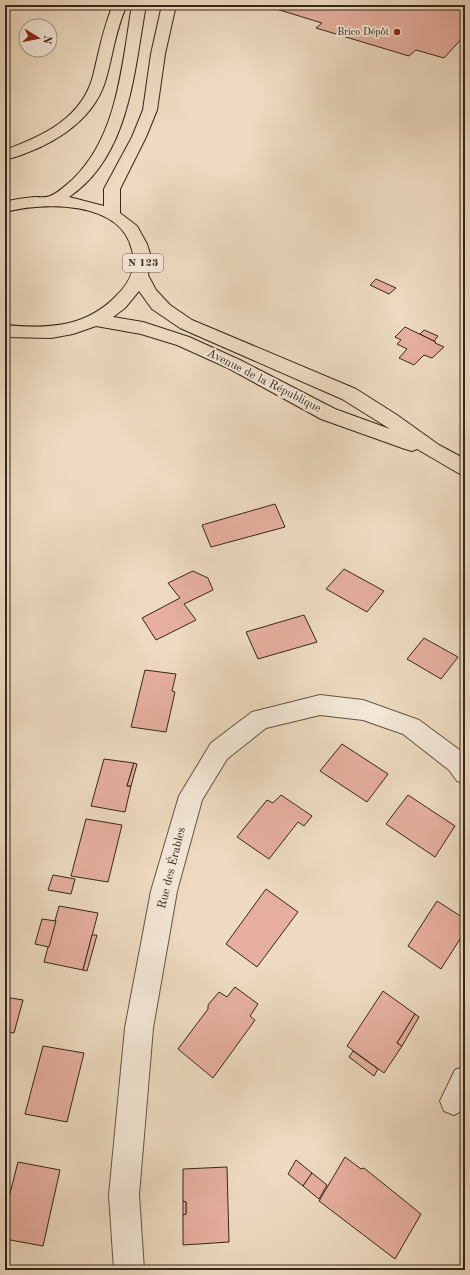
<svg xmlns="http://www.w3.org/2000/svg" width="470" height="1275" viewBox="0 0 470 1275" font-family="'Old Standard TT',serif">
<rect width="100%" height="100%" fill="#eddac0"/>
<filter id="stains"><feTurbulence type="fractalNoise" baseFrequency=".005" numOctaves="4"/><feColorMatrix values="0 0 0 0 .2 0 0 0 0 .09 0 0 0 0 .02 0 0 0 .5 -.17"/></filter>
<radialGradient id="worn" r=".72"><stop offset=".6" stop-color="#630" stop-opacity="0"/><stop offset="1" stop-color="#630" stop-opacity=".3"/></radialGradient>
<g fill="#e6af9f" stroke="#352719">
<polygon points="263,5 465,5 465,35 444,58 416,50 409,56 316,28 322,23"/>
<polygon points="376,279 396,288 389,294 370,285"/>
<polygon points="405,327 436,342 435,343 444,347 432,358 424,355 414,365 399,358 407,349 397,344 401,340 395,337"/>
<polygon points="424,330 438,336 434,341 420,334"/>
<polygon points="275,504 285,527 211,547 202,525"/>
<polygon points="344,569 384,591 367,612 326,589"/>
<polygon points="193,571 208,578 213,590 184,604 196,620 156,640 142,618 180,598 168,583"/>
<polygon points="304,615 317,642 258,659 246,632"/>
<polygon points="424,638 458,657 441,679 407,659"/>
<polygon points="145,670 176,674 172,691 175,692 166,732 131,727"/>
<polygon points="342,744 388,774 367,802 320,771"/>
<polygon points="104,759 134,763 127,786 131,786 125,812 91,806"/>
<polygon points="134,763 137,764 131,786 127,786"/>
<polygon points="281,795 312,816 304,826 298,822 269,859 237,837 267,800 273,803"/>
<polygon points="408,795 455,826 435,857 386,824"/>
<polygon points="86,819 122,825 108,882 71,876"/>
<polygon points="53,875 75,879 71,894 48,890"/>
<polygon points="266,889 298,912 257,967 226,944"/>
<polygon points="437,901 465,919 465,931 441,969 408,946"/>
<polygon points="59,906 98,913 83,970 44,962"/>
<polygon points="42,919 56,921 49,947 35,944"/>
<polygon points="92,935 97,935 87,971 83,970"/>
<polygon points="235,987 258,1004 250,1016 255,1020 213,1078 178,1049 208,1009 208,1005 219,992 227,997"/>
<polygon points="383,991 415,1014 397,1043 402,1046 384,1073 347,1046"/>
<polygon points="5,997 23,1000 14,1033 5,1032"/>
<polygon points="415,1014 419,1017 402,1046 397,1043"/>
<polygon points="43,1046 84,1053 67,1122 25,1114"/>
<polygon points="353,1051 378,1069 374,1076 349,1057"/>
<polygon points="345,1157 361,1169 364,1168 421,1214 395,1259 319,1201"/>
<polygon points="296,1160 312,1173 303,1186 288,1174"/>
<polygon points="18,1162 60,1170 43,1246 5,1239 5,1213"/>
<polygon points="227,1167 229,1242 183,1245 183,1215 186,1214 186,1202 183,1201 183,1169"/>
<polygon points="312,1173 327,1185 319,1199 303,1186"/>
<polygon points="183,1201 186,1202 186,1214 183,1215"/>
<polygon points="5,1265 31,1270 5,1270"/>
</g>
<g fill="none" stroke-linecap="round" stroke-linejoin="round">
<defs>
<g id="minor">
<polygon points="320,695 363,700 419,720 465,754 465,784 457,781 449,770 403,734 363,720 320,715 266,728 227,759 202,800 177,891 153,1028 139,1195 144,1270 114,1270 109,1195 125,1028 151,891 179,796 211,743 252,712"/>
<polygon points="465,1066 465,1109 454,1115 444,1111 440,1101 455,1070"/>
</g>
<g id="major">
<path d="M113 5H127C115 30 113 56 105 82 92 124 46 149 5 160V150C43 136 82 118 93 76 99 52 103 28 113 5Z"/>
<path d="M132 5H146C134 71 130 156 69 197L104 206V189L132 137 143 110 151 54 162 5H176L165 54 157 110 146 137 120 189V213L137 226 147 244 151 257 148 275 156 290 170 305 192 320 356 389 397 415 439 445 465 459V475L458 473 417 449 412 451 405 449 321 419 228 368 177 345 141 334 96 326 73 334 51 338 5 337V325C26 327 48 328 69 323 86 319 104 309 116 296 129 284 137 268 132 250 121 200 43 202 5 212V202C15 199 25 198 35 197 39 197 46 198 50 196 58 193 66 185 72 180 118 137 122 64 132 5ZM139 291 152 309 180 328 342 399 390 429 335 409 240 360 189 337 143 322 113 317 125 308Z"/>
</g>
</defs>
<use href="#minor" stroke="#635443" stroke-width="2"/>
<use href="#major" stroke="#352719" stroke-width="2"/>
<use href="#minor" fill="#f3e7d6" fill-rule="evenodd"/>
<use href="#major" fill="#eddac0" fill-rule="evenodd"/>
</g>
<circle fill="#8f2418" stroke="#f3e7d6" stroke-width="1.5" cx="397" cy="32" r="4"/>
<g text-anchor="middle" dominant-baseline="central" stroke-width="4" stroke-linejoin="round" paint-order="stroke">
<g font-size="10" fill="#352719" stroke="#f3e7d6" text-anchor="end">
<text x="389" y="32">Brico Dépôt</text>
</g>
<rect fill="#f3e7d6" stroke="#6e6152" stroke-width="1" x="123" y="254" width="40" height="18" rx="3"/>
<g font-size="11" font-weight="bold" fill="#352719">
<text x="143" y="263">N 123</text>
</g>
<g font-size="12" fill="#352719" stroke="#f3e7d6">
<text transform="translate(264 381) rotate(27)">Avenue de la République</text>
<text transform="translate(172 868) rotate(-76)">Rue des Érables</text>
</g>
</g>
<rect width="470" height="1275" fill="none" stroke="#eddac0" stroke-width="20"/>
<rect x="6" y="6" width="458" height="1263" fill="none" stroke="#352719" stroke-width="2"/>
<rect x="10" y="10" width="450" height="1255" fill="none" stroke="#352719"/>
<g transform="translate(38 38) rotate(100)"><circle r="19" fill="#f3e7d6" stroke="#a79a8a"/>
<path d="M0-3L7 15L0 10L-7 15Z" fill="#8f2418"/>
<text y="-6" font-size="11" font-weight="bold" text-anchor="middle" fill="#352719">N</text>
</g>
<rect width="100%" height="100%" filter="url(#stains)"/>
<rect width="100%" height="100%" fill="url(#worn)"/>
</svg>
